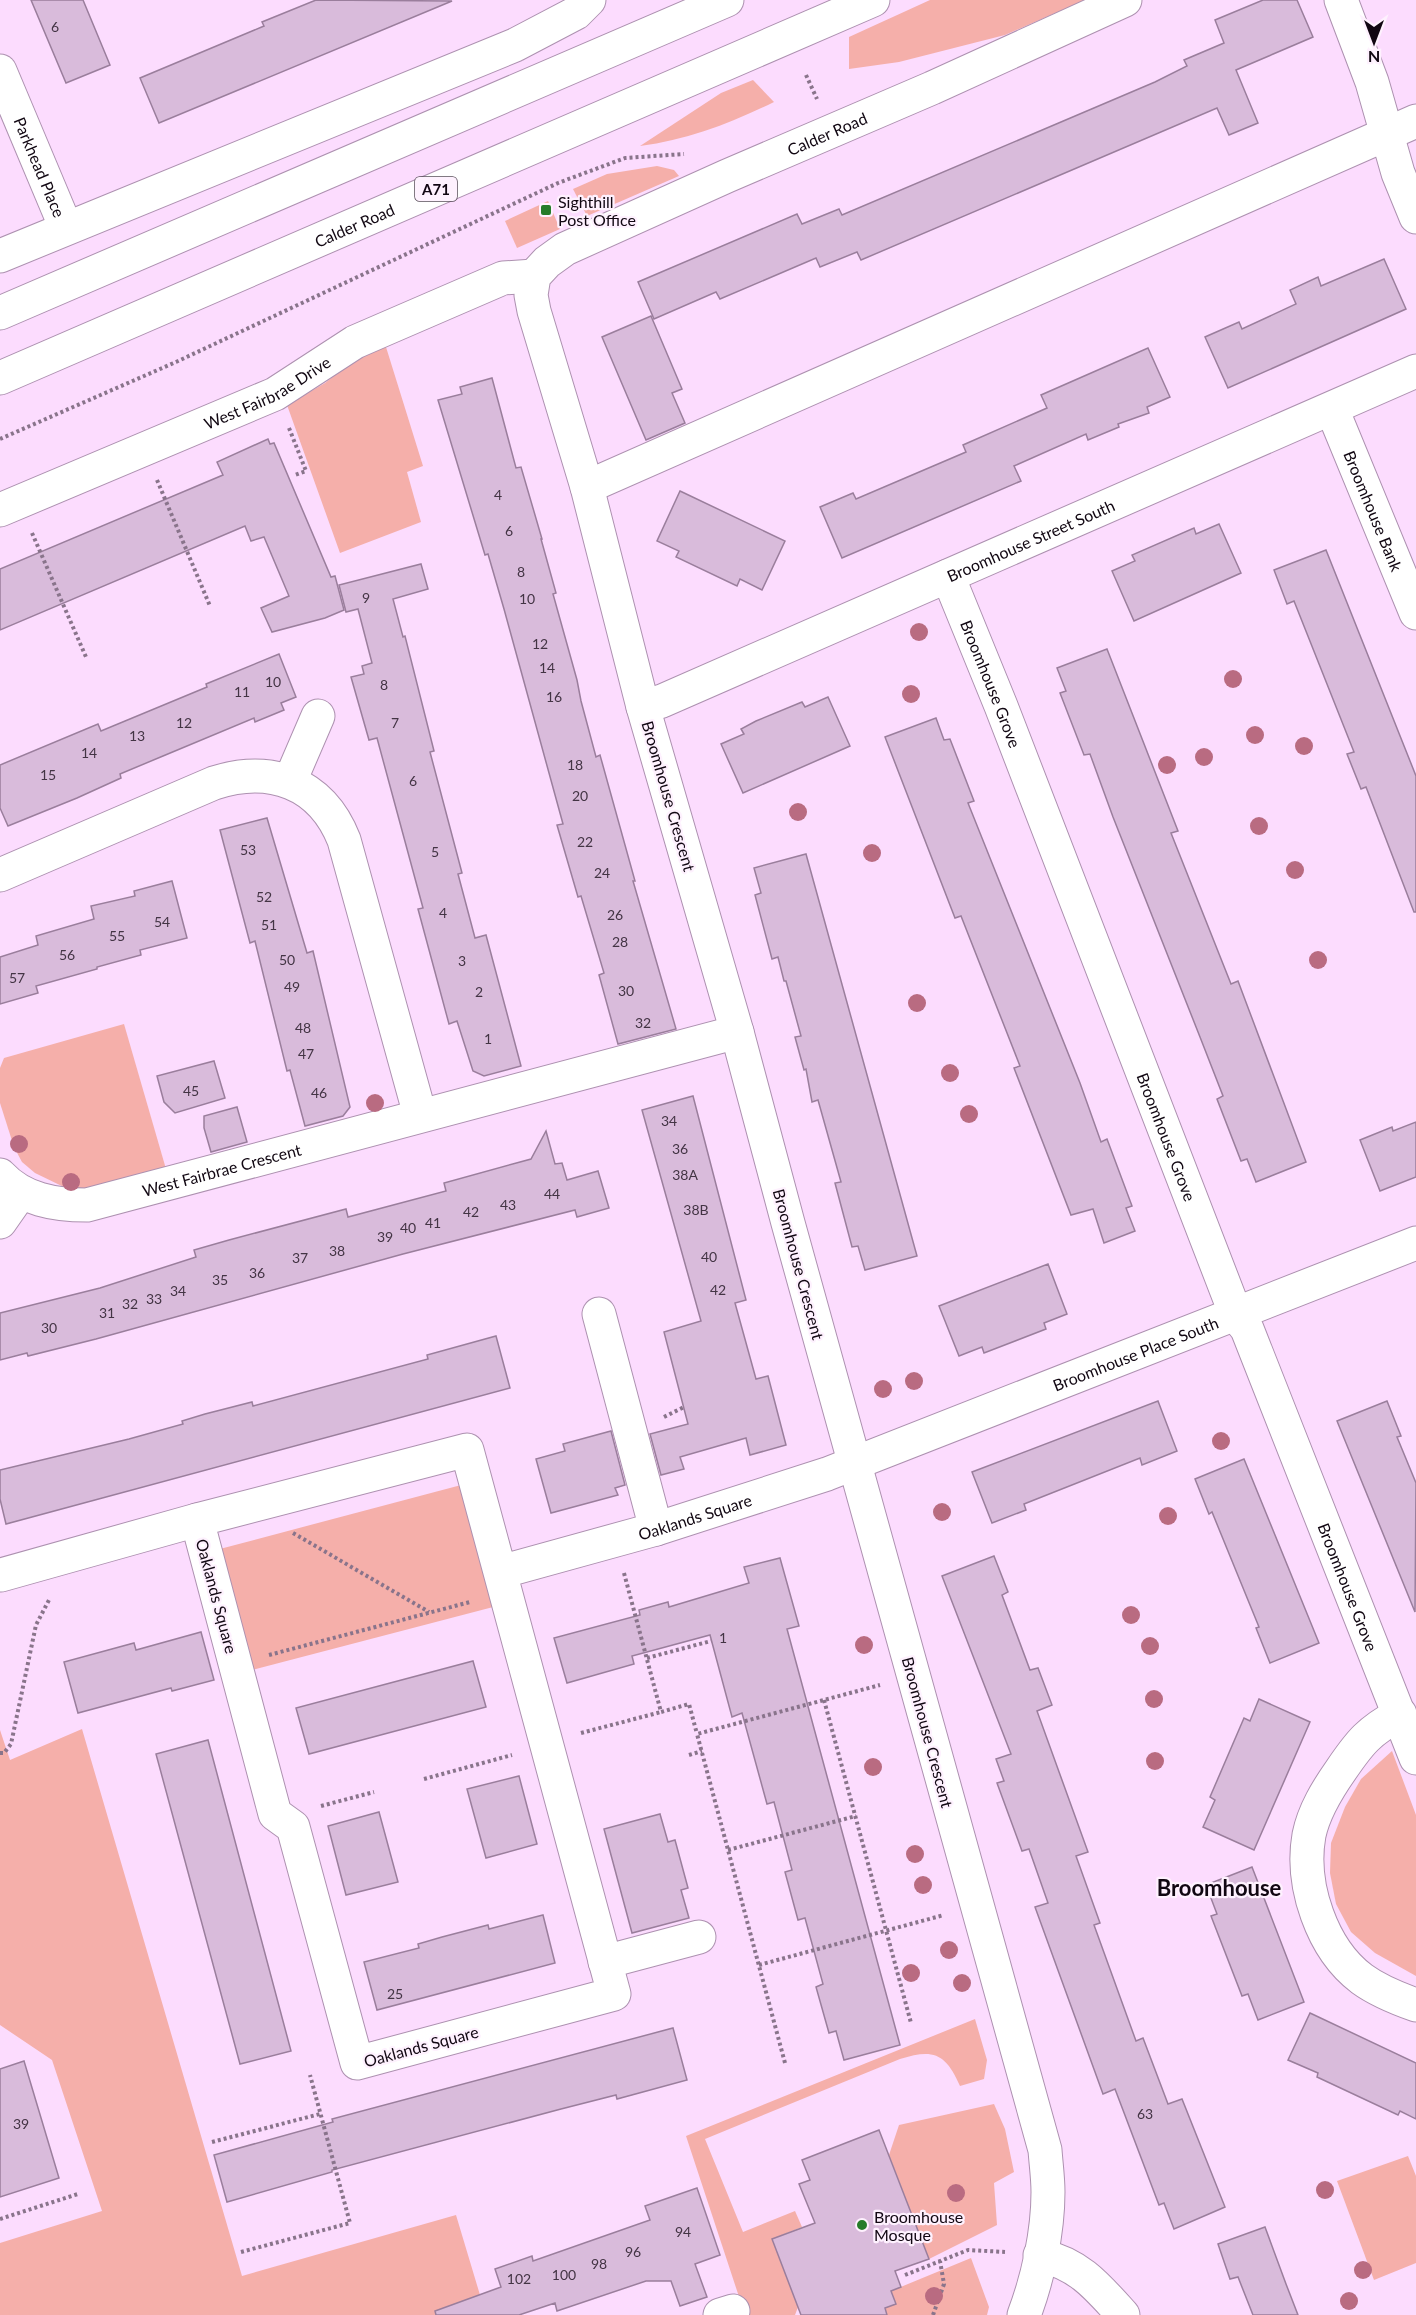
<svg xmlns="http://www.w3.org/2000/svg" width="1416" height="2315" viewBox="0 0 1416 2315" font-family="Lato,sans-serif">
<rect width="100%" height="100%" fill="#fcdcfe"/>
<g fill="#f5afaa">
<polygon points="930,0 1085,0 1005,35 899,62 849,69 849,37"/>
<path d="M753 80 774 102C731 123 688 140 640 146L721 93Z"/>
<polygon points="657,166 674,170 679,176 587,216 573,189 607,174"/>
<polygon points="548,201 560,229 517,248 505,221"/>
<polygon points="386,347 423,466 407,472 421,522 340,553 287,405 325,383 354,360"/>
<polygon points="124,1024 166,1169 96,1189 68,1189 35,1173 22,1162 14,1147 0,1103 0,1068 4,1058"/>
<polygon points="465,1484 497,1606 248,1671 216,1550"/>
<polygon points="82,1729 242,2276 456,2215 486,2315 0,2315 0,2243 102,2211 52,2060 0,2025 0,1730 10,1760"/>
<polygon points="1392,1751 1416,1815 1416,1976 1375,1953 1351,1932 1336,1904 1330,1873 1331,1843 1345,1807 1361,1779"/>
<path d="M975 2019 987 2060 984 2079 960 2086C946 2054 934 2048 900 2059L705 2139 743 2232 795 2211 802 2227 772 2239 798 2307 795 2315H745L686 2136Z"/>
<polygon points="994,2104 1005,2129 1014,2172 994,2183 997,2225 929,2259 889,2155 899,2125"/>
<polygon points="1408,2156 1416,2176 1416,2263 1374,2280 1337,2181"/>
<polygon points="971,2258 989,2307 987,2315 887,2315 885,2308 896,2304 891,2291"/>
</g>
<g fill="#d9bbdb" stroke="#9a7e9c" stroke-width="1.5">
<polygon points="31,0 83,0 110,65 66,83"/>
<polygon points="316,0 452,1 159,123 140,78 264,26 262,22"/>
<polygon points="1263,0 1297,0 1313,37 1236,70 1258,123 1229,135 1217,108 861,260 857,252 820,267 816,258 720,299 716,292 654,319 638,282 797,214 802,224 839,209 842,215 1155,82 1187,66 1184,60 1224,43 1215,20"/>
<polygon points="1384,259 1406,309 1228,388 1205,337 1239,322 1242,329 1296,304 1290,290 1318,277 1321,286"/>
<polygon points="651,316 682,389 672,393 685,423 646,440 602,337"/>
<polygon points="1148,348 1170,397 1147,407 1149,413 1118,424 1119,427 1088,440 1086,434 1014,466 1021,481 842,558 820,507 853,493 856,499 966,452 963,445 1047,408 1041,395"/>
<polygon points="492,378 516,468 521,467 542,539 541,539 556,593 553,594 577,680 581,701 596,757 600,755 635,881 633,881 676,1029 618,1044 599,975 604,973 581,896 578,897 557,825 563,824 504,609 488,554 485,555 438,400 462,394 460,387"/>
<polygon points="268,439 270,444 274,443 331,577 335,576 344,610 325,618 272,632 261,608 289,596 264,537 251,541 245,526 0,630 0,569 223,475 217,462"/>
<polygon points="680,491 785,541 762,590 740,579 737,586 676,557 679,551 657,541"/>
<polygon points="1219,524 1241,573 1134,621 1112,571 1135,561 1132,555 1194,528 1196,534"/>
<polygon points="1326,550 1416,776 1416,912 1414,912 1366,787 1361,789 1347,754 1354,752 1294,601 1287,604 1274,570"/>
<polygon points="421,564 428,589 393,599 403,637 405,636 434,751 430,752 462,873 458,874 475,938 486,935 521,1066 484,1076 473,1071 457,1021 449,1024 418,909 423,908 377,738 369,740 351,677 364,674 362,666 372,663 358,609 346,612 339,585"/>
<polygon points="1107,649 1178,831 1171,833 1231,984 1238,981 1306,1162 1256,1182 1247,1159 1241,1161 1217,1099 1223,1096 1200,1037 1113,817 1090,754 1084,755 1060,693 1066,691 1057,668"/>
<polygon points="279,654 296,697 281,703 284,710 255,722 254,718 163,756 120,774 121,778 77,798 8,826 0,808 0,765 98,724 101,731 207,687 206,684"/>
<polygon points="828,697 850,746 743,793 721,744 744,734 741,729 756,721 802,702 805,707"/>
<polygon points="936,718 944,740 950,739 974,801 968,803 1080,1083 1101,1142 1107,1139 1132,1206 1126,1208 1135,1231 1104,1243 1093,1209 1071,1215 1014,1068 1020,1066 961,916 955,918 885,737"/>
<polygon points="267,818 307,953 313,951 350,1107 343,1116 305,1126 290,1070 287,1071 255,941 250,943 220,830"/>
<polygon points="806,854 917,1256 865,1270 858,1246 852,1247 835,1183 841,1182 818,1100 812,1102 806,1069 804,1070 795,1037 801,1036 786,981 784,981 778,957 772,959 755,895 761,893 754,868"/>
<polygon points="172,881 187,938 140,950 141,955 97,967 97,969 36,986 38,993 0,1004 0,957 38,945 36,936 94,919 91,906 135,896 134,891"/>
<polygon points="214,1061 225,1098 175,1113 164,1102 157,1076"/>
<polygon points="693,1096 746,1300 735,1303 756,1379 768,1376 786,1445 750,1455 746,1438 680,1457 684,1469 661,1475 650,1434 688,1424 664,1332 701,1321 642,1110"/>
<polygon points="237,1107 247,1142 211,1152 204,1128 204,1116"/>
<polygon points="1416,1122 1416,1177 1380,1191 1360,1140 1392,1127 1393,1131"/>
<polygon points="546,1131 555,1164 562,1163 567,1180 598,1171 609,1208 577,1217 575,1210 403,1254 96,1339 28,1356 27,1353 0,1360 0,1313 100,1288 196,1257 194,1250 229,1240 346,1209 348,1217 446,1191 444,1183 531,1159"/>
<polygon points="1048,1264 1067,1314 1044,1323 1046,1329 984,1353 982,1347 959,1356 939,1306"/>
<polygon points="496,1336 510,1388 6,1524 0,1499 0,1470 129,1439 183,1424 182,1421 205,1414 252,1402 253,1406 428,1359 427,1355"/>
<polygon points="1158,1401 1177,1451 1142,1465 1140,1458 1024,1504 1026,1510 992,1523 972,1472"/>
<polygon points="1387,1401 1401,1436 1397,1437 1416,1483 1415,1612 1337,1421"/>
<polygon points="611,1431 625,1485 615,1488 618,1495 551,1513 536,1459 565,1451 563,1444"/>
<polygon points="1244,1459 1319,1643 1270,1663 1256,1628 1259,1627 1212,1512 1209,1514 1195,1479"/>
<polygon points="994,1556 1008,1592 1002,1595 1030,1670 1038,1668 1052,1705 1037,1711 1088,1852 1076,1856 1100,1923 1094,1925 1136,2041 1143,2038 1168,2104 1182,2099 1225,2207 1174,2229 1164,2203 1159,2205 1115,2089 1103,2094 1035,1907 1048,1903 1029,1849 1022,1851 997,1783 1004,1781 996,1759 1011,1754 942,1576"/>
<polygon points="780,1558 799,1626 787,1629 900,2045 844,2060 836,2031 829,2033 816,1987 823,1984 805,1918 798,1920 785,1872 792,1870 774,1802 767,1804 742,1713 732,1717 710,1635 632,1656 634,1664 567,1683 554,1638 640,1615 639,1610 668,1602 669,1607 749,1583 744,1567"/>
<polygon points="201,1632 214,1680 172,1691 171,1688 78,1713 64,1662 134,1643 136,1650"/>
<polygon points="473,1661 486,1707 309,1754 296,1708"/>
<polygon points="1259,1699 1310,1722 1254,1850 1203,1827 1215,1800 1210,1797 1244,1718 1250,1721"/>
<polygon points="208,1740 291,2051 240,2064 156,1754"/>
<polygon points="519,1776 537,1844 486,1858 467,1789"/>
<polygon points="379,1812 398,1882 346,1895 328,1826"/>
<polygon points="660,1814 668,1842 675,1840 688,1888 681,1890 689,1918 632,1933 604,1829"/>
<polygon points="1252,1867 1304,2002 1258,2020 1248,1994 1242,1996 1211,1916 1217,1914 1206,1885"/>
<polygon points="543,1915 555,1963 377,2010 364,1962 419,1948 418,1944 442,1937 488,1925 489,1929"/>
<polygon points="1310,2013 1416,2063 1416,2119 1400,2111 1398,2115 1317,2077 1318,2073 1288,2060"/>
<polygon points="673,2028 687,2080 617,2099 616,2095 561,2109 332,2170 332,2172 227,2202 214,2155 333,2122 332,2119"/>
<polygon points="24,2061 59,2178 0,2197 0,2069"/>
<polygon points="879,2130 929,2259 895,2271 901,2287 891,2291 896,2304 885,2308 887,2315 801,2315 772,2239 815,2223 799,2184 810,2180 802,2160"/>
<polygon points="697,2188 720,2255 695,2264 707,2297 680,2306 671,2281 646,2281 557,2311 555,2303 519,2315 436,2315 435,2311 501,2287 495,2269 532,2256 533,2261 650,2220 645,2206"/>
<polygon points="1265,2227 1286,2284 1298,2315 1253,2315 1238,2277 1230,2279 1218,2244"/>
</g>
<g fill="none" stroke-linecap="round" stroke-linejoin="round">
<defs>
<g id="minor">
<polyline points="1341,0 1372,82 1398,173 1416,217"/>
<path id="s1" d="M0 71 66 228"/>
<polyline points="0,256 515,45 576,13 589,0"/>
<path id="s2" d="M1332 409 1416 613"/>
<polyline points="587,487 1416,121"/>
<path id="s3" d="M0 510 275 394 355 342 503 278 534 276"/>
<path id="s4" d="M948 576 1001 706 1236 1315 1247 1329 1416 1758"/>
<path id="s5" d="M643 707 662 701 1416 371"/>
<polyline points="290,781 318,716"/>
<path d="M0 875 214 783C270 765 321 782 344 840L420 1115"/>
<path id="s6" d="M0 1175C23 1200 55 1205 87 1205L737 1032"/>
<polyline points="0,1222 21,1192"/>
<polyline points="599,1314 656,1529"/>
<path id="s7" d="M500 1572 614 1994 357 2063 293 1827 275 1814 197 1520 467 1450 500 1572 656 1529 827 1474 1416 1243"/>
<polyline points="1,1575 197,1520"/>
<path d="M1400 1714C1369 1731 1360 1742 1341 1770 1327 1790 1314 1811 1309 1835 1300 1885 1322 1949 1362 1979 1377 1990 1399 1999 1416 2005"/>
<polyline points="605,1962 699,1937"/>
<path d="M1040 2255C1080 2265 1096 2285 1123 2315"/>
<polyline points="720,2315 733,2311"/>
<path id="s8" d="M1024 2315C1038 2278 1048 2232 1048 2192 1048 2178 1046 2164 1045 2150L788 1223 737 1032 643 707 587 487 534 311 531 295 534 276 547 262 565 249 727 176 932 88 1125 0"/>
</g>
<g id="major">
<polyline points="0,313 727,0"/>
<path id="s9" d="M0 378 873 0"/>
</g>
</defs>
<use href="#minor" stroke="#ad91b0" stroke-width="35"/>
<use href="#major" stroke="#ad91b0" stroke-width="35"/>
<g stroke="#89748b" stroke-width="4" stroke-dasharray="3 3" stroke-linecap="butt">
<polyline points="806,75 817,99"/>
<polyline points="289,428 306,471 295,475"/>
<polyline points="0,439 176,362 558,183 625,158 684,154"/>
<polyline points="157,480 210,606"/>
<polyline points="32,533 86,657"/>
<polyline points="664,1417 684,1407"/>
<polyline points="293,1533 429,1612"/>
<polyline points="624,1573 661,1712 689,1704 697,1734"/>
<polyline points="269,1655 470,1602"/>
<polyline points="647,1658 711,1641"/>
<polyline points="824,1700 911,2023"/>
<polyline points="581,1733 661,1712"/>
<polyline points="0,1753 4,1753 11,1744 36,1625 50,1598"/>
<polyline points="689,1755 702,1751"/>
<polyline points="424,1779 512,1755"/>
<polyline points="321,1806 374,1792"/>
<polyline points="728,1850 856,1816"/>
<polyline points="759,1965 944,1915"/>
<polyline points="785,2063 697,1734 880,1685"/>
<polyline points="212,2142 320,2114"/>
<polyline points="0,2219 78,2194"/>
<polyline points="241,2252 350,2223 310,2075"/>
<polyline points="905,2275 968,2250 1005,2252"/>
<polyline points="933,2315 944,2284 940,2261"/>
</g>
<use href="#minor" stroke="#fff" stroke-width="33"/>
<use href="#major" stroke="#fff" stroke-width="33"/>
</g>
<g fill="#b96b81">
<circle cx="919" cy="632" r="9"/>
<circle cx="1233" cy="679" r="9"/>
<circle cx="911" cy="694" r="9"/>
<circle cx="1255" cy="735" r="9"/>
<circle cx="1304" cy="746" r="9"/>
<circle cx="1204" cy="757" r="9"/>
<circle cx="1167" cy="765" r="9"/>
<circle cx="798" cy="812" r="9"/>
<circle cx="1259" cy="826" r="9"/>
<circle cx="872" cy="853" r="9"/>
<circle cx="1295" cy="870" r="9"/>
<circle cx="1318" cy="960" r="9"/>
<circle cx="917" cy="1003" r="9"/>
<circle cx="950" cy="1073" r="9"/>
<circle cx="375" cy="1103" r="9"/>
<circle cx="969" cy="1114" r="9"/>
<circle cx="19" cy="1144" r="9"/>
<circle cx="71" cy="1182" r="9"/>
<circle cx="914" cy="1381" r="9"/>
<circle cx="883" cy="1389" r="9"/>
<circle cx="1221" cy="1441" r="9"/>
<circle cx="942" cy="1512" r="9"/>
<circle cx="1168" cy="1516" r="9"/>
<circle cx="1131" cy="1615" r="9"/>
<circle cx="864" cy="1645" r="9"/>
<circle cx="1150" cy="1646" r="9"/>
<circle cx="1154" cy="1699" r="9"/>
<circle cx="1155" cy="1761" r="9"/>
<circle cx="873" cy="1767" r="9"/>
<circle cx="915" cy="1854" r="9"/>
<circle cx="923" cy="1885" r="9"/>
<circle cx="949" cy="1950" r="9"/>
<circle cx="911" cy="1973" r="9"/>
<circle cx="962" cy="1983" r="9"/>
<circle cx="1325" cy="2190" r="9"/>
<circle cx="956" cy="2193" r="9"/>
<circle cx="1363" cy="2270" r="9"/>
<circle cx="934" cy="2296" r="9"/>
<circle cx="1349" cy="2301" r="9"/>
</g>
<g fill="#267c2a" stroke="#fef1fe" stroke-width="2">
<rect x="540" y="204" width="12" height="12" rx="3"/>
<circle cx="862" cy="2225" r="6"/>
</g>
<g text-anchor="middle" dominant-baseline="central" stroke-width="4.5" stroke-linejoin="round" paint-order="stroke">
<g font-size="14" fill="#433444">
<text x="55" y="26">6</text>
<text x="498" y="494">4</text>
<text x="509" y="530">6</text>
<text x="521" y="571">8</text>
<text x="366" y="597">9</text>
<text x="527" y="598">10</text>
<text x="540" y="643">12</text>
<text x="547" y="667">14</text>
<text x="273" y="681">10</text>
<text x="384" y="684">8</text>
<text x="242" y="691">11</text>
<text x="554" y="696">16</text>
<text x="184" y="722">12</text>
<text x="395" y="722">7</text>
<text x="137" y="735">13</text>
<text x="89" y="752">14</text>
<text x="575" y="764">18</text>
<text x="48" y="774">15</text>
<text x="413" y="780">6</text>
<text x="580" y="795">20</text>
<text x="585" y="841">22</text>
<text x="248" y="849">53</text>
<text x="435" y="851">5</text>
<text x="602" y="872">24</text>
<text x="264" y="896">52</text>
<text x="443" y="912">4</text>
<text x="615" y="914">26</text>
<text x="162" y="921">54</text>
<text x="269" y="924">51</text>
<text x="117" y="935">55</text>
<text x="620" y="941">28</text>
<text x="67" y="954">56</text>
<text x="287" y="959">50</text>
<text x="462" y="960">3</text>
<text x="17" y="977">57</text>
<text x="292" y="986">49</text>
<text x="626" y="990">30</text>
<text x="479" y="991">2</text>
<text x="643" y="1022">32</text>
<text x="303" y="1027">48</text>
<text x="488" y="1038">1</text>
<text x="306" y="1053">47</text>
<text x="191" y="1090">45</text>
<text x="319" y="1092">46</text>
<text x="669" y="1120">34</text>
<text x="680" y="1148">36</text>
<text x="685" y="1174">38A</text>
<text x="552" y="1193">44</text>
<text x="508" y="1204">43</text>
<text x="696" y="1209">38B</text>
<text x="471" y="1211">42</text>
<text x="433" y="1222">41</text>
<text x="408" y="1227">40</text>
<text x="385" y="1236">39</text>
<text x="337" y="1250">38</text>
<text x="709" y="1256">40</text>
<text x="300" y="1257">37</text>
<text x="257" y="1272">36</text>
<text x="220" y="1279">35</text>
<text x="718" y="1289">42</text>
<text x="178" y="1290">34</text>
<text x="154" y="1298">33</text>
<text x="130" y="1303">32</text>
<text x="107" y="1312">31</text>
<text x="49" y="1327">30</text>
<text x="723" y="1637">1</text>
<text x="395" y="1993">25</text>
<text x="1145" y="2113">63</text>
<text x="21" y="2123">39</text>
<text x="683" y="2231">94</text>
<text x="633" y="2251">96</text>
<text x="599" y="2263">98</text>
<text x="564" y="2274">100</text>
<text x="519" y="2278">102</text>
</g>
<rect fill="#fef1fe" stroke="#584d59" stroke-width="1.5" x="415" y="177" width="42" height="24" rx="4.5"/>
<g font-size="15" font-weight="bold" fill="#110712">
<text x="436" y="189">A71</text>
</g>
<g font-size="16" fill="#110712" stroke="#fef1fe">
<text stroke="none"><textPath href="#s8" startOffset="2440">Calder Road</textPath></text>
<text stroke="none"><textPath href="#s1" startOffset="104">Parkhead Place</textPath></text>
<text stroke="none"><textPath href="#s9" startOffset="386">Calder Road</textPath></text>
<text stroke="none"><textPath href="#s3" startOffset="292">West Fairbrae Drive</textPath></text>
<text stroke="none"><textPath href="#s2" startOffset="110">Broomhouse Bank</textPath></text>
<text stroke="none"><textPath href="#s5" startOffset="422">Broomhouse Street South</textPath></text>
<text stroke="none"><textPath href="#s4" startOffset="116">Broomhouse Grove</textPath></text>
<text transform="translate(669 796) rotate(74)">Broomhouse Crescent</text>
<text stroke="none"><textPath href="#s4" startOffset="602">Broomhouse Grove</textPath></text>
<text stroke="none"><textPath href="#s6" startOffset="234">West Fairbrae Crescent</textPath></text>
<text transform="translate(799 1264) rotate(75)">Broomhouse Crescent</text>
<text stroke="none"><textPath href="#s7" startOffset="2352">Broomhouse Place South</textPath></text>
<text stroke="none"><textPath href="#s7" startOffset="1882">Oaklands Square</textPath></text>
<text stroke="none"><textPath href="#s4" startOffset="1088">Broomhouse Grove</textPath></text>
<text transform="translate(217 1596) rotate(75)">Oaklands Square</text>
<text transform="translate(928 1732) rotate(75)">Broomhouse Crescent</text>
<text transform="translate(421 2046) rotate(-15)">Oaklands Square</text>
</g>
<g font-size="16" fill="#110712" stroke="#fef1fe" text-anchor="start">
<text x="558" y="201">Sighthill<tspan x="558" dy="18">Post Office</tspan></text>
<text x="874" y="2216">Broomhouse<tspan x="874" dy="18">Mosque</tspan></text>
</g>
<g font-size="22" font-weight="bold" fill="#110712" stroke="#fef1fe">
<text x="1219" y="1887">Broomhouse</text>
</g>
</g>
<g transform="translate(1374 42) rotate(180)" stroke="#fef1fe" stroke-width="4.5" paint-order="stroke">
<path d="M0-4.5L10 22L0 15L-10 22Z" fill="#110712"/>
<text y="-9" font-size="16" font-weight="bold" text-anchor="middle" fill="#110712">N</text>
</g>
</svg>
